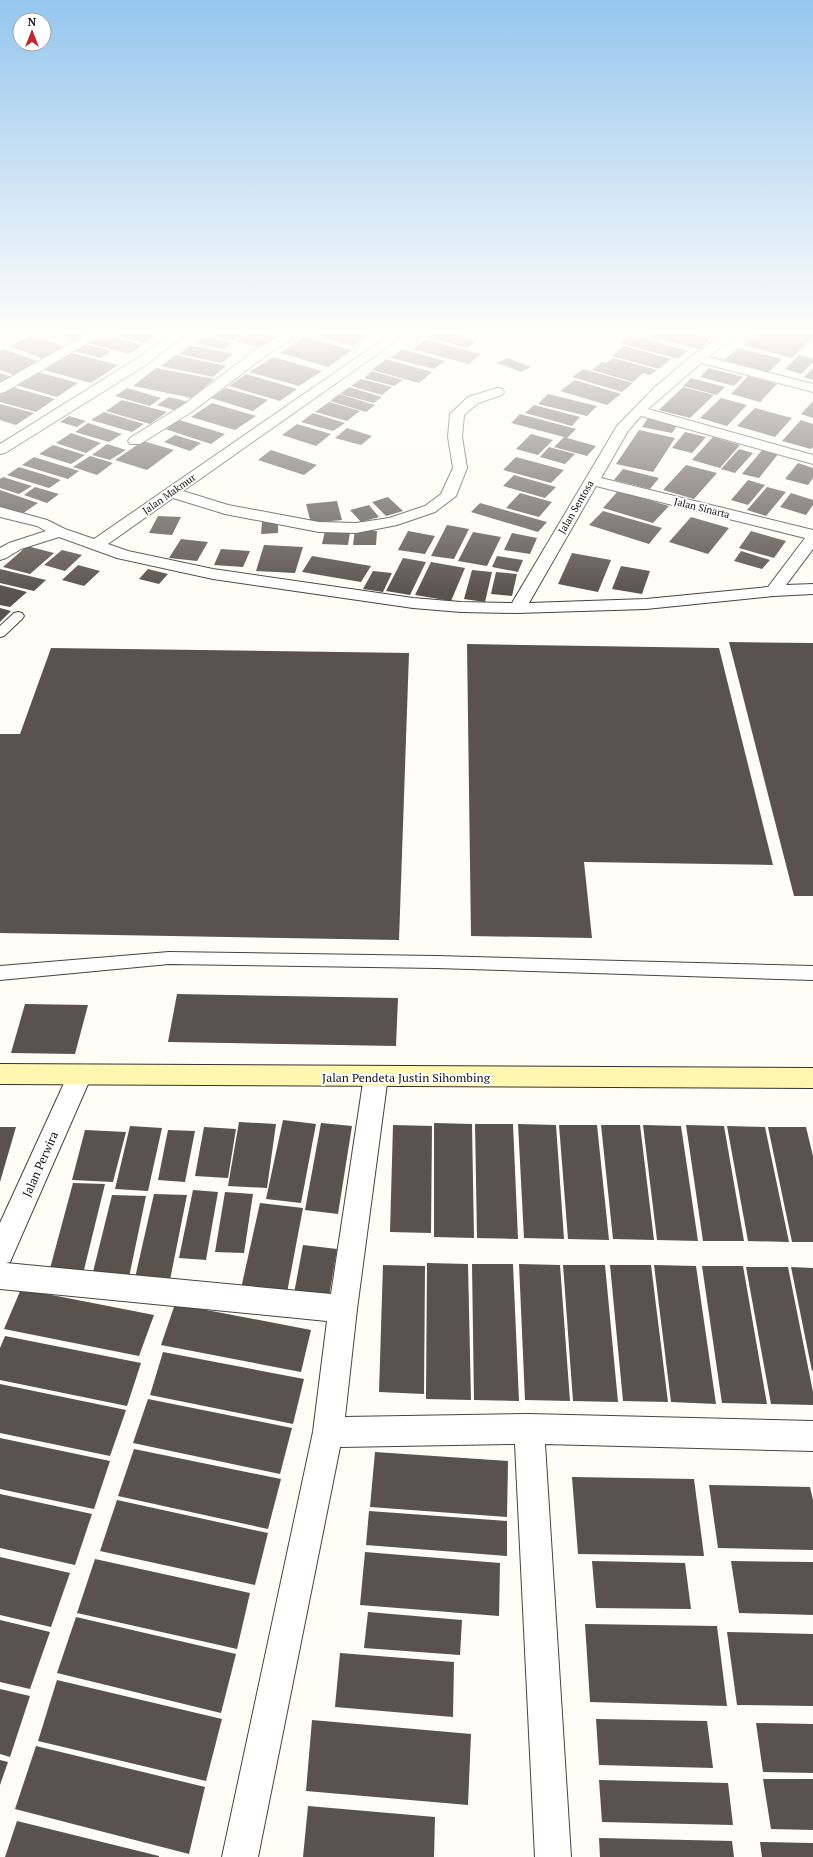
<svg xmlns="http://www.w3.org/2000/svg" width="813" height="1857" viewBox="0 0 813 1857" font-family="'PT Serif',serif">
<rect width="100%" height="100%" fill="#fffdf5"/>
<g fill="#5a524d">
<polygon points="58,334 90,334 76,341"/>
<polygon points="101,334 142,345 129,354 88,343"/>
<polygon points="113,334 157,334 144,343"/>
<polygon points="212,334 242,334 234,340 210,335"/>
<polygon points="247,334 266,334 277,337 262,348 237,341"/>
<polygon points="312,334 369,334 352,346"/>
<polygon points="431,334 459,334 478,339 468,348 427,337"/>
<polygon points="652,334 696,334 711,338 699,349 649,336"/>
<polygon points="755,334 813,334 813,337 792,358 743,345"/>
<polygon points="33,335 70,349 46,360 10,346"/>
<polygon points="630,335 688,351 678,359 620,343"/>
<polygon points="203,337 232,343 224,349 195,343"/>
<polygon points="304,337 352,350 328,367 280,353"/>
<polygon points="426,340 481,354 469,364 413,349"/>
<polygon points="86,344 111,351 100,358 75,351"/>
<polygon points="190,345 233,354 222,363 179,354"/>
<polygon points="624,346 671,359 659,369 612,356"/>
<polygon points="738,348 782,359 768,373 724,360"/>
<polygon points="3,349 43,363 18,376 0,370 0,351"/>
<polygon points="402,349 445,361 434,369 391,358"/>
<polygon points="72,353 118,365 91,383 44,370"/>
<polygon points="175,355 226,366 213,377 161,366"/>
<polygon points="799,355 813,359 813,362 801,374 785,369"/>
<polygon points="273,357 322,371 299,386 249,372"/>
<polygon points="507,358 531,367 521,372 497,363"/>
<polygon points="613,358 657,370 650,375 643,373 633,382 592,370 602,362 606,363"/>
<polygon points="386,359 432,372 419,383 372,370"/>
<polygon points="156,368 214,379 192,398 133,386"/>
<polygon points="709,368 743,377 734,386 700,377"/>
<polygon points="813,368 813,380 804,377"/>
<polygon points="583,369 633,383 622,392 572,377"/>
<polygon points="372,371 403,380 394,386 364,378"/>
<polygon points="38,372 78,383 57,397 16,385"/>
<polygon points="0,373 15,378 0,386"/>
<polygon points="246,374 297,389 280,401 229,386"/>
<polygon points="748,376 777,384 760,402 731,394"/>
<polygon points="691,378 725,387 717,395 683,386"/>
<polygon points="361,379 392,387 382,395 351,386"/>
<polygon points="575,380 621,394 607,405 560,391"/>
<polygon points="12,387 55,399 36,412 0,402 0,394"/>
<polygon points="349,387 382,397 374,403 340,394"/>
<polygon points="683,387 714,395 690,418 659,410"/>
<polygon points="127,388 161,398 150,406 115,396"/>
<polygon points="226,388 268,400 253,411 211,398"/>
<polygon points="339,394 375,405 366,412 330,401"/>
<polygon points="548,394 597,406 587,416 538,404"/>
<polygon points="169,397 189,402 177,411 157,405"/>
<polygon points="721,398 747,405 727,426 700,418"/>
<polygon points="122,400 167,412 150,424 106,411"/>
<polygon points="813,401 813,418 801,414"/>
<polygon points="329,402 360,411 347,421 315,412"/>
<polygon points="212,403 256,416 235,430 191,417"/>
<polygon points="0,404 34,413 16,425 0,420"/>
<polygon points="534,405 580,417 572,426 525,413"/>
<polygon points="755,408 792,418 775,437 737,426"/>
<polygon points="104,412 144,424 132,432 91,420"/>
<polygon points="313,413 345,423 333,431 301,422"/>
<polygon points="520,414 576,429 567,438 596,446 587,456 554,447 564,437 511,423"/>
<polygon points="69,416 86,421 77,427 60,422"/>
<polygon points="173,418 225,434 211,444 159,427"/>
<polygon points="648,418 678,424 672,433 642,427"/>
<polygon points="801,420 813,424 813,447 811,449 782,441"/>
<polygon points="88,423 122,434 109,442 75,432"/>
<polygon points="297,424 331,434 316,446 282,435"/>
<polygon points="347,428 372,436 361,445 335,438"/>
<polygon points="639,430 675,438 653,472 616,464"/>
<polygon points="685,432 706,437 692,453 672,448"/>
<polygon points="71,433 101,443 86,453 56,443"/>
<polygon points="531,434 553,440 538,455 516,449"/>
<polygon points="175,435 201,443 190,451 164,442"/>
<polygon points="713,437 740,445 720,468 692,460"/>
<polygon points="143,441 174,450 147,470 115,460"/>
<polygon points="107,444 126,450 110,460 92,455"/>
<polygon points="53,445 85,455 71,464 39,454"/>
<polygon points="549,447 575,454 565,464 540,457"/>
<polygon points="739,449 753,453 735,473 721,469"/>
<polygon points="763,449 779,453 759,478 742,474"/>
<polygon points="271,450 317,465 304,475 258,460"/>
<polygon points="90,456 113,463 97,475 73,467"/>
<polygon points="34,457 79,471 68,479 22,465"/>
<polygon points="516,457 564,470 551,483 503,470"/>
<polygon points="798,463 813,468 813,478 808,485 785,479"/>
<polygon points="686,465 717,473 694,499 663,490"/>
<polygon points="19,467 61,480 49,488 7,475"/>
<polygon points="623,469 659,478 650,489 614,480"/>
<polygon points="514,475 556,487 545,498 503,486"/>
<polygon points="3,477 32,486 19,494 0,488 0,479"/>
<polygon points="748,480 765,485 748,505 731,500"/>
<polygon points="35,487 59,494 47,503 24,495"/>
<polygon points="767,487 786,492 766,516 747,510"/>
<polygon points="0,490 38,503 19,516 0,509"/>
<polygon points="618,491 669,506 653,523 603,508"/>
<polygon points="520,493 552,502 539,517 506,508"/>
<polygon points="791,493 813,500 813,505 806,515 780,507"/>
<polygon points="388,497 403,511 386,516 372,502"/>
<polygon points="337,501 342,520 311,523 306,504"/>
<polygon points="480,503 547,522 538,532 471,512"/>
<polygon points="369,505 379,517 361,522 350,510"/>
<polygon points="603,511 662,528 649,544 589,525"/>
<polygon points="158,516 181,517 172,535 149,533"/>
<polygon points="691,517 729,528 708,554 669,542"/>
<polygon points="278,521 278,533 261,534 262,522"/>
<polygon points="447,525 469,529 454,559 431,556"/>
<polygon points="355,530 377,531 376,545 353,545"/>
<polygon points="325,531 350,532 348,545 322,544"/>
<polygon points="408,531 435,536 425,554 398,550"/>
<polygon points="751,531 786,541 774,558 739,548"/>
<polygon points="473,532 501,537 487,566 458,561"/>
<polygon points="512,533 537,538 530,554 504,550"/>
<polygon points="181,539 208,542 197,561 169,558"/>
<polygon points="264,545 303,547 295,573 256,571"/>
<polygon points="27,546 54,553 30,574 3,567"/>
<polygon points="221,549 250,551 243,567 214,565"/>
<polygon points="62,550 82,555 65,571 44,565"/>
<polygon points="741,551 770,560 762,569 734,561"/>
<polygon points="572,553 611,560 598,592 558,584"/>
<polygon points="312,556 371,566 361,582 302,572"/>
<polygon points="497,556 523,560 518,572 492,567"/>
<polygon points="403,558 426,562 410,595 386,591"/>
<polygon points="431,562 465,568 451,601 415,595"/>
<polygon points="78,565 100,571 84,586 62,580"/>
<polygon points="621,566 650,571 642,594 612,589"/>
<polygon points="0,569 46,580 34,591 0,583"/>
<polygon points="148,569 168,574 159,584 139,579"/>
<polygon points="472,570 492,572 485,602 464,599"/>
<polygon points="373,571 392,573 383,592 363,589"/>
<polygon points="496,572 517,574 512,596 491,594"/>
<polygon points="0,585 27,592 10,607 0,605"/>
<polygon points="0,608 11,611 0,622"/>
<polygon points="729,642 813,643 813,896 794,896"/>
<polygon points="467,644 719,648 773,865 584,862 592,938 471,936"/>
<polygon points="51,648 409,653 399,940 0,933 0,734 20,734"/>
<polygon points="177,994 398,998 396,1046 168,1042"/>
<polygon points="25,1004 88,1005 75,1054 11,1053"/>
<polygon points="283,1120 316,1124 301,1203 266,1199"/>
<polygon points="239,1122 276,1124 267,1188 228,1186"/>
<polygon points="321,1123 352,1126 338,1214 305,1210"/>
<polygon points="434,1123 472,1124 474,1238 434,1237"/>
<polygon points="475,1124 513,1124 518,1239 477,1238"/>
<polygon points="518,1124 556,1125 564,1239 524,1238"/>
<polygon points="393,1125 432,1126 431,1233 390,1232"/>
<polygon points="559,1125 597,1125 609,1240 568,1239"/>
<polygon points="601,1125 640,1125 654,1240 613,1239"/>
<polygon points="643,1125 681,1126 698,1241 657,1240"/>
<polygon points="686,1125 724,1126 744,1241 703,1241"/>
<polygon points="130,1126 162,1128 148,1191 115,1189"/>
<polygon points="727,1126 765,1127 789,1242 748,1241"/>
<polygon points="0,1127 16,1127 0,1182"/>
<polygon points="204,1127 236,1129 228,1178 195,1176"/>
<polygon points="768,1127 806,1127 813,1156 813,1242 792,1242"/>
<polygon points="85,1130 126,1132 113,1182 72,1180"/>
<polygon points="168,1130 195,1131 185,1182 158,1180"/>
<polygon points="73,1183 105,1184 82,1278 48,1276"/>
<polygon points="193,1190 218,1192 206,1260 179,1258"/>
<polygon points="225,1192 253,1194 244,1253 215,1252"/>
<polygon points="154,1194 187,1195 170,1280 135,1278"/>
<polygon points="112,1195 146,1196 128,1282 91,1280"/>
<polygon points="260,1203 303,1208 286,1298 240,1293"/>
<polygon points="303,1245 337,1249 328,1303 293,1299"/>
<polygon points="427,1263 468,1264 471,1400 426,1399"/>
<polygon points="472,1264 513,1264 519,1401 474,1400"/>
<polygon points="519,1264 560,1265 570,1401 525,1400"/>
<polygon points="383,1265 425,1266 424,1394 379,1392"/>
<polygon points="563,1265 605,1265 618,1402 573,1401"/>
<polygon points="610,1265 651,1265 668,1402 623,1401"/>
<polygon points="654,1265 696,1266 716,1404 671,1402"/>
<polygon points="702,1266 743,1266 767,1404 722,1403"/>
<polygon points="746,1267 788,1267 813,1392 813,1405 771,1404"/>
<polygon points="791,1267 813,1268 813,1370 812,1371"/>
<polygon points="21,1289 154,1315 139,1356 4,1329"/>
<polygon points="175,1304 311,1330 301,1372 161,1345"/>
<polygon points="5,1336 141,1363 127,1406 0,1380 0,1348"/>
<polygon points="163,1352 304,1379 293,1424 150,1395"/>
<polygon points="0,1384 126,1410 110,1456 0,1433"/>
<polygon points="148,1399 292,1428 280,1474 133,1443"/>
<polygon points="0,1438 110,1461 94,1509 0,1489"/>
<polygon points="134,1449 281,1479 268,1529 118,1496"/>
<polygon points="375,1452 508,1461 507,1517 370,1507"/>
<polygon points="572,1477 694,1479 704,1556 578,1554"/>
<polygon points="709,1485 810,1487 813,1500 813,1550 718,1548"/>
<polygon points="0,1494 92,1514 75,1565 0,1548"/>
<polygon points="117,1500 268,1533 255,1585 100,1551"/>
<polygon points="369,1511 507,1521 507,1556 366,1545"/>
<polygon points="365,1552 500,1563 499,1616 360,1605"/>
<polygon points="0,1557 70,1573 51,1627 0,1615"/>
<polygon points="95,1559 250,1593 237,1649 77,1613"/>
<polygon points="592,1561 685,1563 691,1609 596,1608"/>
<polygon points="731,1561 813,1562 813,1615 739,1613"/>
<polygon points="368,1612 462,1620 460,1655 364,1648"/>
<polygon points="76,1617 236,1654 221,1713 57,1673"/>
<polygon points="0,1620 50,1632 30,1689 0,1682"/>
<polygon points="585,1624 717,1626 727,1706 590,1702"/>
<polygon points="727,1632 813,1634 813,1706 737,1705"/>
<polygon points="340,1653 454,1662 453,1717 335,1707"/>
<polygon points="57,1680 222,1719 206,1781 38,1741"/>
<polygon points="0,1689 30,1696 10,1757 0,1754"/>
<polygon points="596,1719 707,1721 713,1768 599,1765"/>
<polygon points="312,1720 471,1734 468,1805 306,1791"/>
<polygon points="756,1723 813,1724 813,1773 763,1772"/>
<polygon points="36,1746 205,1787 189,1854 15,1809"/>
<polygon points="0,1760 8,1762 0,1785"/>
<polygon points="763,1779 813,1779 813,1830 771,1829"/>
<polygon points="599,1780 728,1783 733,1825 602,1822"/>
<polygon points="308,1806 435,1817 434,1857 303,1857"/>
<polygon points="17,1821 159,1856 159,1857 5,1857"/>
<polygon points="599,1838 732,1841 734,1857 600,1857"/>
<polygon points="760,1842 813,1843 813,1857 762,1857"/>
</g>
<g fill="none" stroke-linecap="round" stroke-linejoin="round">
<defs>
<g id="lane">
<polygon points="18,612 22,613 24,616 22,619 4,636 0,637 0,626 14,613"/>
<polygon points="169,952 436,956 813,966 813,980 436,968 169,964 0,980 0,966"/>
</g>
<g id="street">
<polygon points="87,334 103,334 5,392 0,393 0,383"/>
<polygon points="171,334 186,334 146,365 5,453 0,454 0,444 136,359"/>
<polygon points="284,334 300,334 268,354 193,411 140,444 130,444 128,441 130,438 183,405 258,348"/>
<path d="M391 334H406L183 491 228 505 319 522 356 523 389 518 425 506 441 494 453 468 448 437 450 414 468 397 497 388 502 389 504 392 502 395 478 403 464 415 462 437 467 468 456 496 435 512 397 525 356 533 319 532 225 514 173 498 108 544 128 551 213 569 413 598 461 602 512 603 617 426 655 387 693 355 723 334H738L708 357 813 384V392L701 363 648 409 813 455V464L641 416 628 431 601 478 813 530V549L786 585 813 584V594L773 596 646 609 517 613 461 612 413 608 213 579 117 558 59 537 21 549 6 558 0 560V548L9 543 46 531 37 526 0 517V507L47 520 65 529 94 539ZM596 486 805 538 768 587 646 599 529 603Z"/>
<polygon points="80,1065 89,1068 92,1075 10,1262 6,1263 331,1294 364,1076 367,1069 376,1066 385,1069 388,1076 357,1309 345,1417 529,1414 813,1421 813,1451 545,1444 571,1857 535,1857 515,1444 340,1447 258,1857 222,1857 313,1432 327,1321 0,1289 0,1223 71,1068"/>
</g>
<polygon id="secondary" points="0,1064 813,1068 813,1088 0,1084"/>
</defs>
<use href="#lane" stroke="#444" stroke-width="2"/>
<use href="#street" stroke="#444" stroke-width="2"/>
<use href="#secondary" stroke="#333" stroke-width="2"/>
<use href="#lane" fill="#fff" fill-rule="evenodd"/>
<use href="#street" fill="#fff" fill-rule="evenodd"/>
<use href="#secondary" fill="#fff6b0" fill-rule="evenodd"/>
</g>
<linearGradient id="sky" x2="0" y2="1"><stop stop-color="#95c6ee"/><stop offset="0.56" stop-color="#fffefa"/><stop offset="1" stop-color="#fffefa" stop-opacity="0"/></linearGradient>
<rect width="813" height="594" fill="url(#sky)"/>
<g text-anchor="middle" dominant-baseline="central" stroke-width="4" stroke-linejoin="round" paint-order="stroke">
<g font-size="10" fill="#111" stroke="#fff">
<text transform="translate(169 494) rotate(-35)">Jalan Makmur</text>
<text transform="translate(576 507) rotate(-60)">Jalan Sentosa</text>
<text transform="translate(702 508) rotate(14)">Jalan Sinarta</text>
</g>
<g font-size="12" fill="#111" stroke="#fff">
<text x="406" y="1077">Jalan Pendeta Justin Sihombing</text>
<text transform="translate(40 1164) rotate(-66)">Jalan Perwira</text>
</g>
</g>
<g transform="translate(32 32)"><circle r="19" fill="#ffffff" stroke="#a0a0a0"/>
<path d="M0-3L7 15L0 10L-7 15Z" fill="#c4262e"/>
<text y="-6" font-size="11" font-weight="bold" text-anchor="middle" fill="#111111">N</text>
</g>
</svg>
